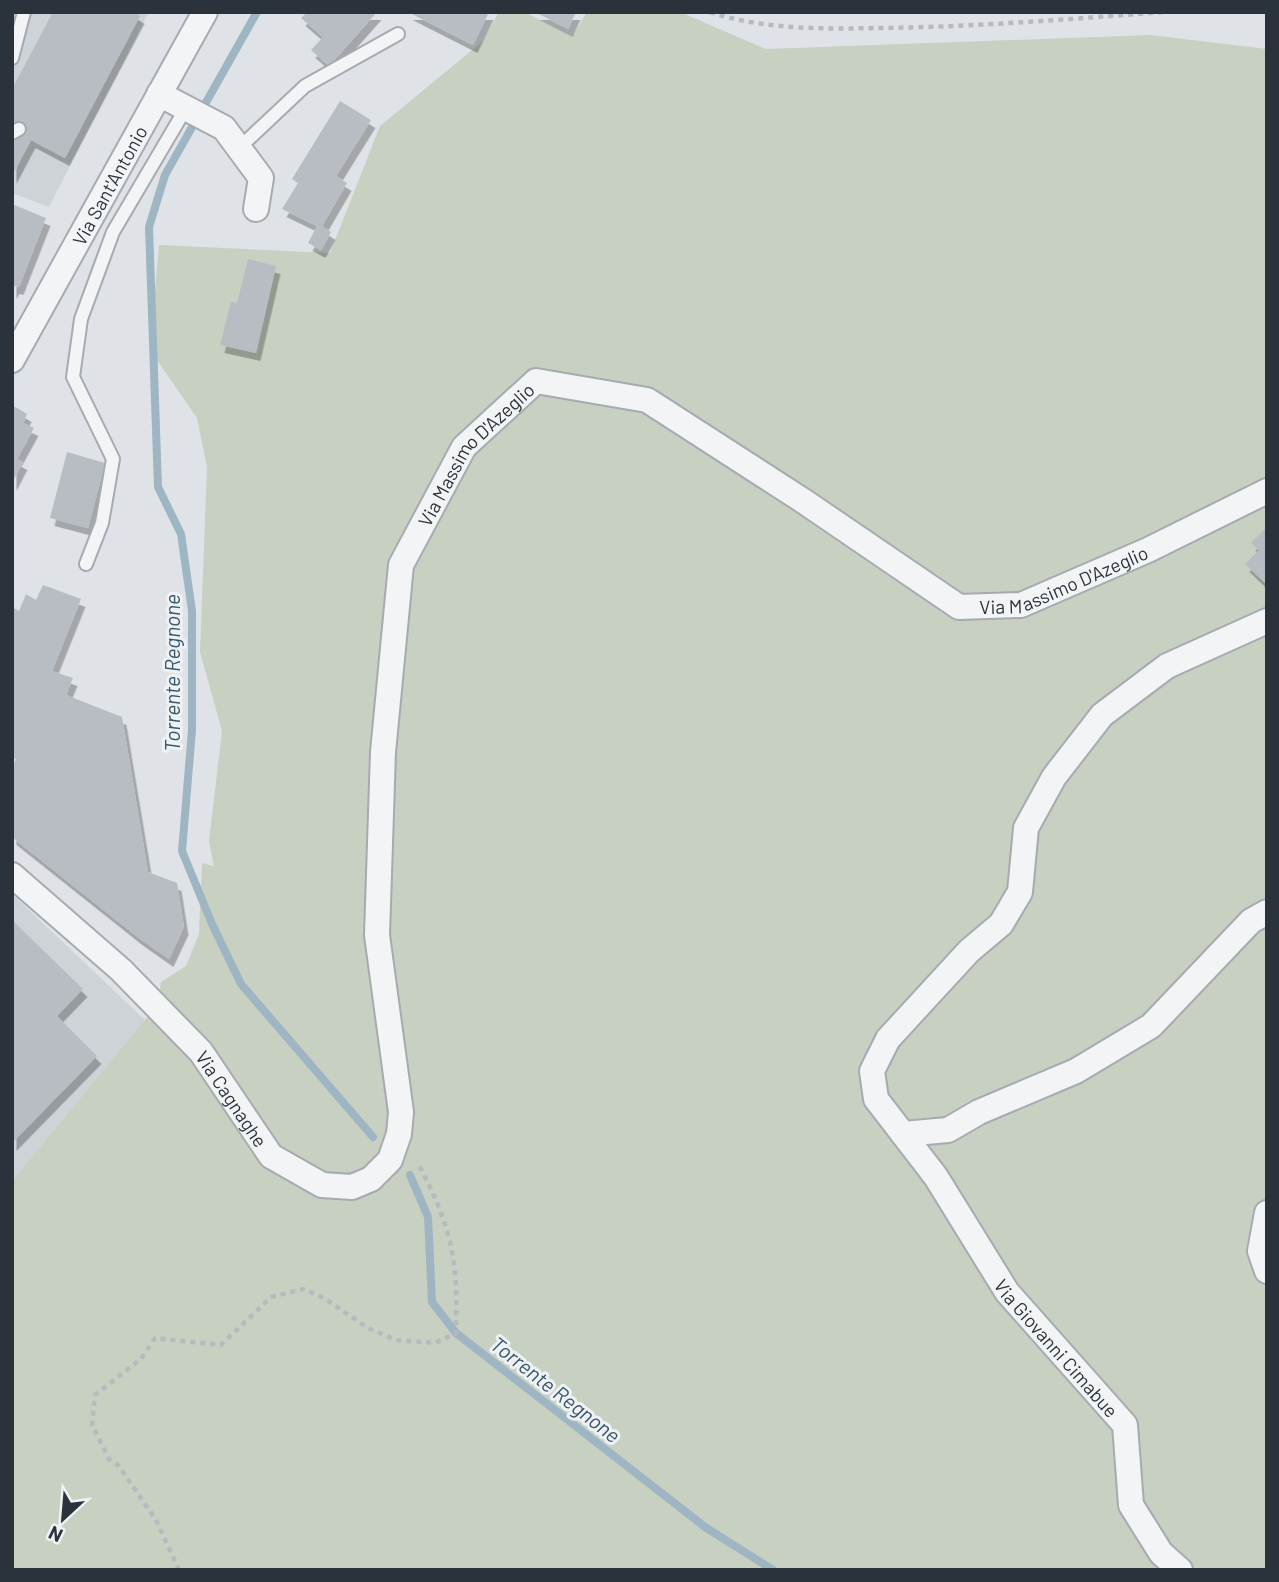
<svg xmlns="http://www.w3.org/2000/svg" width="1279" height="1582" viewBox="0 0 1279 1582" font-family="Barlow,sans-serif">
<defs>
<filter id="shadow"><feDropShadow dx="4.5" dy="8" stdDeviation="0" flood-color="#0004"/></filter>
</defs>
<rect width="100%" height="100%" fill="#dfe3e7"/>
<g fill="#ced3d8">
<polygon points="12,12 149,12 49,207 12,193"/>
<polygon points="12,894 145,1020 12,1181"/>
</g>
<polygon fill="#c7d0c1" points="499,12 525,12 572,37 587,12 680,12 766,49 1150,35 1267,49 1267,1570 12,1570 12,1181 158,1004 161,982 186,966 199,934 202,863 214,866 209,841 222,731 200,652 207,467 197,418 150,350 159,245 330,253 380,126 483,41"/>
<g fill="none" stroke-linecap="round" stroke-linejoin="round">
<g stroke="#9eb5c3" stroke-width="8">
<polyline points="257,12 165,175 149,227 158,487 181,534 192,611 192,730 182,851 212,924 241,984 373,1137"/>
<polyline points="410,1175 428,1217 432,1302 456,1333 705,1527 773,1570"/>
</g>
</g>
<g fill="#b7bdc3" filter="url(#shadow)">
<polygon points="53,12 134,12 140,16 65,158 31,140 12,176 12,89"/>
<polygon points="307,12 377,12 329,66 311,50 323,37 301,18"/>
<polygon points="408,12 489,12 473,45"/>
<polygon points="535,12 576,12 568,29"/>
<polygon points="340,101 371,120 336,176 347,183 322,226 331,232 321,250 308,243 317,226 282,209 298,183 292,179"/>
<polygon points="12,204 46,218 19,287 15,286 12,291"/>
<polygon points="248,259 276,266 256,353 220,345 231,302 237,303"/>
<polygon points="12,405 27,414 23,423 34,428 17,459 23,462 12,483"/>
<polygon points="67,452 105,463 88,528 50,518"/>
<polygon points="1267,527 1267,585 1245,564 1259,550 1251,543"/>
<polygon points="43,585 81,599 52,671 73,678 66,695 122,717 148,872 177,883 184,927 169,959 139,938 12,837 12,767 16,759 12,757 12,607 19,611 26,594 36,600"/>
<polygon points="12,920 83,989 57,1016 97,1056 12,1143"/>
</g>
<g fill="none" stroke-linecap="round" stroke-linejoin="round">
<defs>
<g id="lane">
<polyline points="12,58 24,12"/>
<polyline points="12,133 19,129"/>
<polyline points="239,148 305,86 398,34"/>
<polyline points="86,564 102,523 113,459 73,377 81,319 113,232 186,108"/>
</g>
<g id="street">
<polyline points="159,94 224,128 261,178 256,209"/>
<path id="s1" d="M12 360 205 12"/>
<polyline points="1267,621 1167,666 1102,715 1054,777 1026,828 1020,892 1001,924 969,951 888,1039 872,1071 876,1099 903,1134 948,1130 979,1112 1076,1071 1151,1026 1251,921 1267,912"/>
<path id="s2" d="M12 875 121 970 201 1052 271 1156 322 1185 352 1187 371 1179 390 1160 399 1134 401 1112 377 935 383 752 401 565 464 447 536 381 647 400 802 500 959 607 1021 605 1148 550 1267 491"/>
<path id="s3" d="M903 1134 936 1177 1007 1292 1125 1425 1131 1505 1161 1553 1180 1570"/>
<polyline points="1267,1213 1260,1251 1267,1271"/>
</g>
</defs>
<use href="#lane" stroke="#a5abb0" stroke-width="16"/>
<use href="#street" stroke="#a5abb0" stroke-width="28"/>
<g stroke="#b6babe" stroke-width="4.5" stroke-dasharray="5 5" stroke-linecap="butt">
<path d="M710 12C764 30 824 29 880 28 975 27 1070 19 1164 12"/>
<path d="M179 1570 156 1520 119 1466 109 1459 92 1425 95 1395 141 1359 155 1338 221 1345 271 1297 303 1289 324 1298 368 1328 396 1340 435 1343 456 1333C456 1313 457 1293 455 1273 452 1234 436 1196 417 1162"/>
</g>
<use href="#lane" stroke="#f2f4f6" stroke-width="12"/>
<use href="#street" stroke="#f2f4f6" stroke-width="24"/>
</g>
<g text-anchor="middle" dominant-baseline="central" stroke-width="6" stroke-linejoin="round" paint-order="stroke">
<g font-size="19" fill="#2a333c" stroke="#eff2f5">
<text stroke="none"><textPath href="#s1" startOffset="200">Via Sant'Antonio</textPath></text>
<text stroke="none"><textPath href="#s2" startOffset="1255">Via Massimo D'Azeglio</textPath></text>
<text stroke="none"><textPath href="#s2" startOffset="1948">Via Massimo D'Azeglio</textPath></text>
<text stroke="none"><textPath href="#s2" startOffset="315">Via Cagnaghe</textPath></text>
<text stroke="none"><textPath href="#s3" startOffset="264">Via Giovanni Cimabue</textPath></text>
</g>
<g font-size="21" font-style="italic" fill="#39576c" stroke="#eff2f5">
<text transform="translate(171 673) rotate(-90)">Torrente Regnone</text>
<text transform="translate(556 1389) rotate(38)">Torrente Regnone</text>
</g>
</g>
<rect width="1279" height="1582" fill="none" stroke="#2a333c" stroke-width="28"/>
<g transform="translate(63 1519) rotate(206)" stroke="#eff2f5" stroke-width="5" paint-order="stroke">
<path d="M0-5L12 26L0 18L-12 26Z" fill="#2a333c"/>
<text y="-10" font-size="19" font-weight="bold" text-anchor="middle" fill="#2a333c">N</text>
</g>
</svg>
